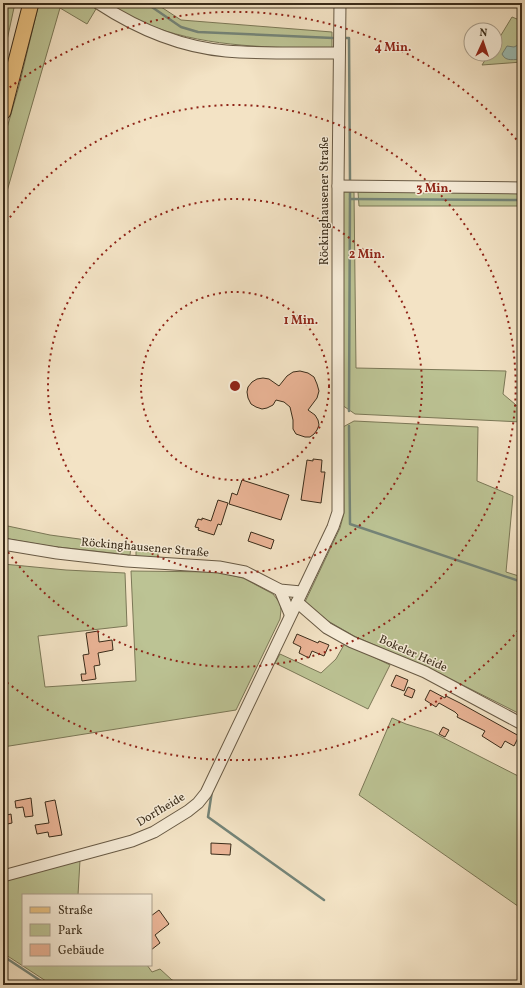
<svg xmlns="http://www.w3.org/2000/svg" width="525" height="988" viewBox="0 0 525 988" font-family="Vollkorn,serif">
<rect width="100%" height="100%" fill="#f3e3c5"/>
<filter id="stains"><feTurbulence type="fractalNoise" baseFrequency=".005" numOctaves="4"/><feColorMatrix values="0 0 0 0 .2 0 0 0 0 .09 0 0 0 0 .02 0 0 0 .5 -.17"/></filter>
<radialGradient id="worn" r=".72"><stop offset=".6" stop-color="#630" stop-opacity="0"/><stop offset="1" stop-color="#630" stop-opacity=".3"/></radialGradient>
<g fill="#bcc394" stroke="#7b7857">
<polygon points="3,3 15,3 3,59"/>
<polygon points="39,3 87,3 96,9 87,24 60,8 3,205 3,142 19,86"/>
<path d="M108 3H155L181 20 332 32V49C272 47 211 48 154 27 137 21 123 12 108 3Z"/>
<polygon points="512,17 522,21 522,62 482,65 489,54 495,54 495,45"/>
<polygon points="341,192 354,192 356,368 506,371 503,394 522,410 522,422 355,414 342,405"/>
<polygon points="358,192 522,193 522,206 359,206"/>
<polygon points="354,421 478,427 477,481 513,496 506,572 522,577 522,715 441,674 354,636 328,621 305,602 340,528 344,513 343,427"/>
<polygon points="3,525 50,535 131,546 130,555 49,546 3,538"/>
<polygon points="136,547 158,550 158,558 136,556"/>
<polygon points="3,564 66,570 125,573 127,626 38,636 45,687 136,681 131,571 218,572 243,578 273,594 280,603 281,610 280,619 236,710 3,747"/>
<polygon points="345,643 390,665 368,709 275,663 280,654 321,673 336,659"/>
<polygon points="392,718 406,724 432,732 522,778 522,909 359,795"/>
<polygon points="80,860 78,895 23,895 23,965 147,965 152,972 160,969 172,980 187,985 52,985 3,953 3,882 25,875"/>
</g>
<path fill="#9bbeb6" stroke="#748478" d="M520 44H522V60C515 58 506 63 502 54L507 46 514 47Z"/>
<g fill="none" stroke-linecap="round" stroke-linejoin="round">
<g stroke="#748478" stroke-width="2.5">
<polyline points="146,3 181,27 198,32 333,38"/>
<polyline points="344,38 349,38 350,182"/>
<polyline points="350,199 522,200"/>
<polyline points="349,411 350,190"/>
<polyline points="349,426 350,524 522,582"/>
<polyline points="212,791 208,817 324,900"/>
<polyline points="3,956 47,985"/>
</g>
</g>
<g fill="#eab496" stroke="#3a2c1a">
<polygon points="300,371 308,373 314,377 317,384 319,391 317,398 308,410 315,415 318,420 319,425 317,430 314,434 310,437 305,437 296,434 293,429 293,420 290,407 284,402 276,400 273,405 267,408 262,409 256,407 251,404 248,398 247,392 248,387 252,382 257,379 263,378 269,379 279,386 287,376 293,372"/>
<polygon points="313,459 322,460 321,472 325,472 321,503 301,500 307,460 313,461"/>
<polygon points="242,480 289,495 281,520 229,504 232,493 237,495"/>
<polygon points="218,500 228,503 221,525 218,524 214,535 198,530 199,528 195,527 198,519 202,520 202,518 211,521"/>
<polygon points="251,532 274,540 271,549 248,541"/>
<polygon points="98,631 99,642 112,640 113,650 98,653 100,665 94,666 96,679 82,681 81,674 86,674 83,655 89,654 86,633"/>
<polygon points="297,634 318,643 319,641 329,645 324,656 312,651 309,658 299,653 301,647 293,643"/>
<polygon points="396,675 408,680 404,691 391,686"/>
<polygon points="408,687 415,690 412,698 404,695"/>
<polygon points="430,690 445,698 446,696 460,703 519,736 514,746 505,741 501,748 482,736 485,731 457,717 458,715 455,712 439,703 436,707 425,700"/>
<polygon points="443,727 449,730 445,737 439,734"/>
<polygon points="31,798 33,816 25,817 23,807 16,808 15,801"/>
<polygon points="55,800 62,835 49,837 48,832 37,834 35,825 49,823 45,802"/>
<polygon points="11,814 12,823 3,825 3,816"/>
<polygon points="211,843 231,844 230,855 211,854"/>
<polygon points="159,910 169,924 155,935 160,943 151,950 151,916"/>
</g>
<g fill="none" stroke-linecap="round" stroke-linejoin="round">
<defs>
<g id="minor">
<path d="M98 3C136 28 181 47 226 51 263 54 302 53 339 53"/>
<polyline points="338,186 522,188"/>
<polyline points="3,544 57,553 127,561 219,567 245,572 280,590 301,592"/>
<polyline points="280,590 290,614"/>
<polyline points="297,602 327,628 352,642 425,672 522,724"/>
<polyline points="3,876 132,841 154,832 188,811 198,803 206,793 333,527 338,512 338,186 340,3"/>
</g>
<polyline id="major" points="3,112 31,3"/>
</defs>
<use href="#minor" stroke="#685a45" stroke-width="13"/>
<use href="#major" stroke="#3a2c1a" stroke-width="17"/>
<use href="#minor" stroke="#f7edd9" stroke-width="11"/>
<use href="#major" stroke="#eac282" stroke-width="15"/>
</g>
<g fill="none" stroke="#8f2418" stroke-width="2" stroke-dasharray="2 4">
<circle cx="235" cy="386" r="94"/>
<circle cx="235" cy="386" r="187"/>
<path d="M3 227A281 281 0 1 1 3 545"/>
<path d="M522 626A374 374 0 0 1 5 681M5 91A374 374 0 0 1 522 146"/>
</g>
<g text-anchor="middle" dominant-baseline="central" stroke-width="3" stroke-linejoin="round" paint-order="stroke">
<g font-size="12" fill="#3a2c1a" stroke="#f7edd9">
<text transform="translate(325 201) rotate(-90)">Röckinghausener Straße</text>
<text transform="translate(145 548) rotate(5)">Röckinghausener Straße</text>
<text transform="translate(413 654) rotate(24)">Bokeler Heide</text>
<text transform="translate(161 810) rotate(-31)">Dorfheide</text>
</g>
</g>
<circle cx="235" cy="386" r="6" fill="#8f2418" stroke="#f7edd9" stroke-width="2"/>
<g font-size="12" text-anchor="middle" font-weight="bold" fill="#8f2418" stroke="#f7edd9" stroke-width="3" stroke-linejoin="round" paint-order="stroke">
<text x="393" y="51">4 Min.</text>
<text x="434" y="192">3 Min.</text>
<text x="367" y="258">2 Min.</text>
<text x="301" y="324">1 Min.</text>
</g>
<rect width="525" height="988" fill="none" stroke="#f3e3c5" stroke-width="16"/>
<rect x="4" y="4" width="517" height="980" fill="none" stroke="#3a2c1a" stroke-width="2"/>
<rect x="8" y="8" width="509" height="972" fill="none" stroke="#3a2c1a"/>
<rect x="22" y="894" width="130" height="72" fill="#f7edd9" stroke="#aba08d"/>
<rect x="30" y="907" width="20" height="6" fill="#eac282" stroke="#aba08d"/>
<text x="58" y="914" font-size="12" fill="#3a2c1a">Straße</text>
<rect x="30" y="924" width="20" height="12" fill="#bcc394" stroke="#aba08d"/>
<text x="58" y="934" font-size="12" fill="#3a2c1a">Park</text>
<rect x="30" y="944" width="20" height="12" fill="#eab496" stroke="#aba08d"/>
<text x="58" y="954" font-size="12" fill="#3a2c1a">Gebäude</text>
<g transform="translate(483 42) rotate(3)"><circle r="19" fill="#f7edd9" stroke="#aba08d"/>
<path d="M0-3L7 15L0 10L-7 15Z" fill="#8f2418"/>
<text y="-6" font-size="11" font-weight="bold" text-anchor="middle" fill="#3a2c1a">N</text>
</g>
<rect width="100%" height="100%" filter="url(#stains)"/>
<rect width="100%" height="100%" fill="url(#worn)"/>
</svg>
